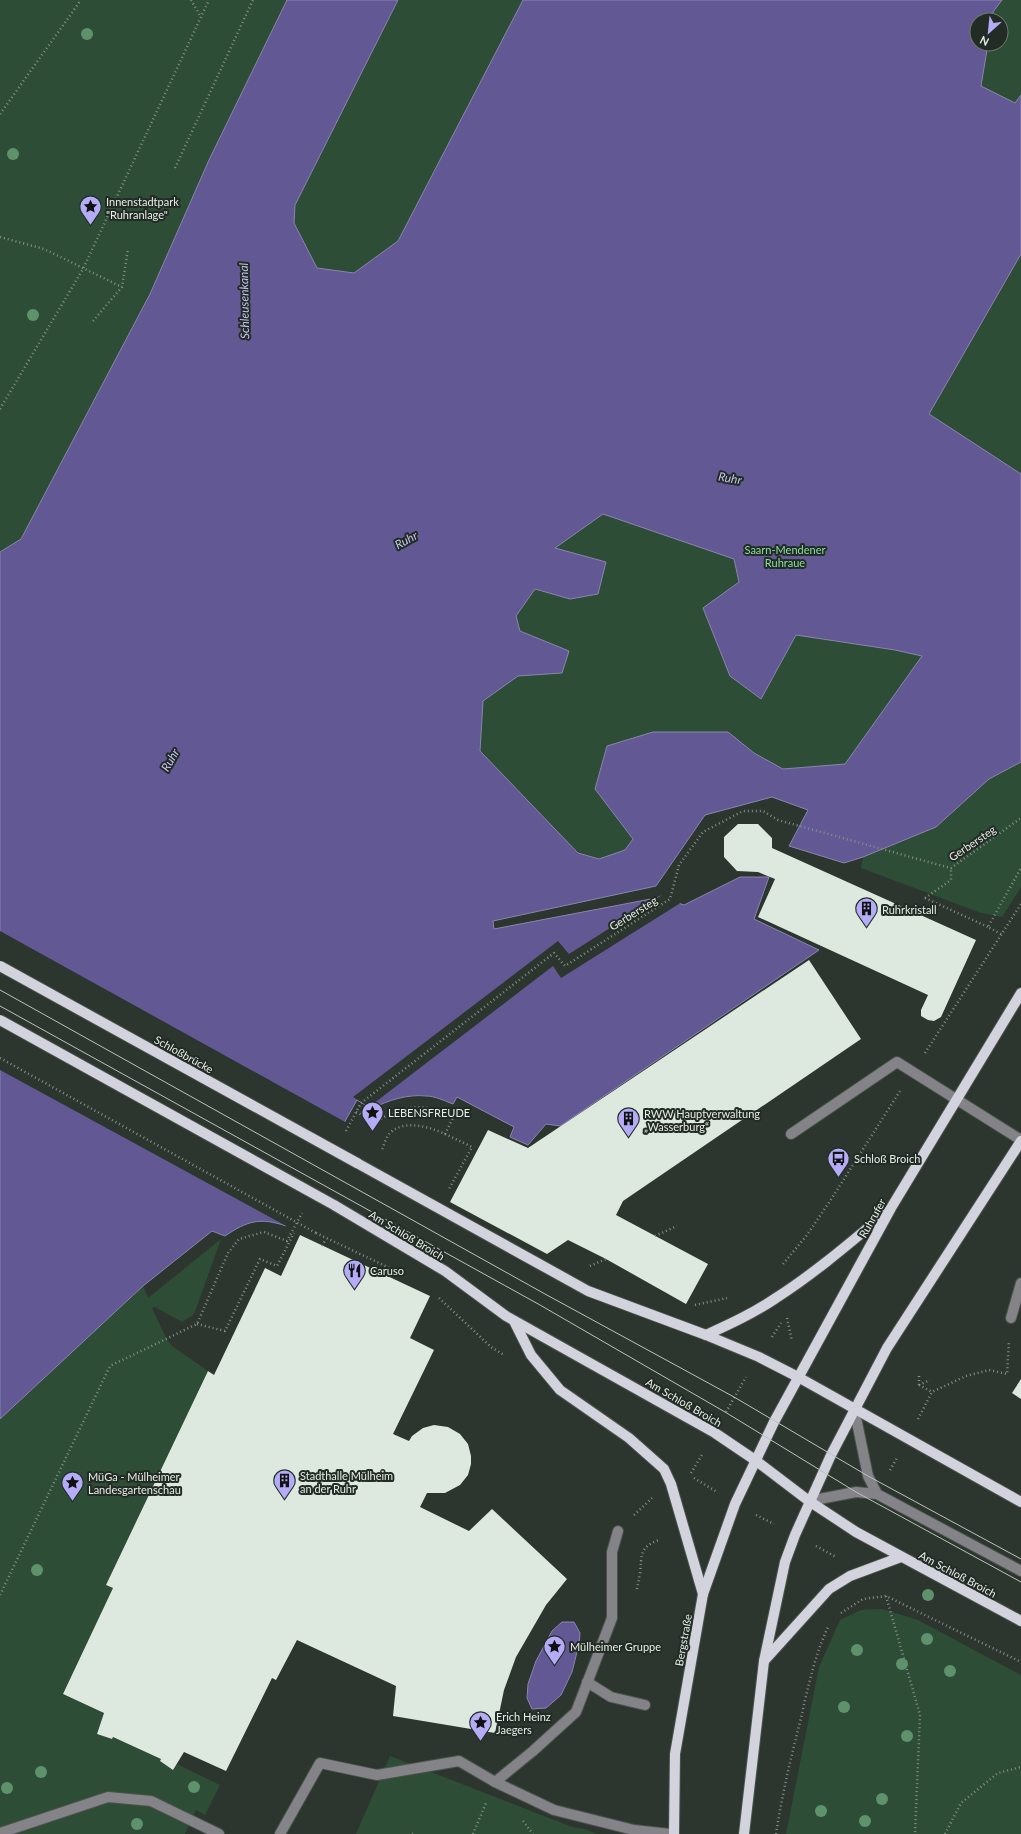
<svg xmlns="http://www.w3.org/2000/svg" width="1021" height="1834" viewBox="0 0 1021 1834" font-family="Lato,sans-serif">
<rect width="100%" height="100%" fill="#2d352f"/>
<g fill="#2d4d36" fill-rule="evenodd">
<polygon points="0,0 287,0 209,160 150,294 21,539 0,552"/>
<polygon points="398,0 523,0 398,242 354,273 317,268 294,223 295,205"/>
<path d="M831 0H1021V648L808 810 772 797 727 806 684 826 651 888 471 921 363 817ZM977 20H1001V44H977Z"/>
<polygon points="1021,762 1021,887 1002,917 981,913 861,868 863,857 936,827 989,779"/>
<polygon points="221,1239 196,1309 193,1315 182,1322 155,1307 152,1308 166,1338 172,1346 208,1371 106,1585 113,1588 63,1694 104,1713 97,1734 111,1739 113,1737 161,1759 160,1761 173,1770 177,1764 220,1785 205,1815 196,1810 185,1834 0,1834 0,1419 143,1286 148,1298"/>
<polygon points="882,1609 918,1620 1021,1675 1021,1834 786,1834 819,1667 840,1620 861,1610"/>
<polygon points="390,1756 575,1828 585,1829 597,1834 356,1834"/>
</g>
<g fill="#625994" stroke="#8a85ad" fill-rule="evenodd">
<path d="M287 0H398L295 205 294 223 317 268 354 273 398 241 523 0H1002L993 12 992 20H977V44H988L981 86 1015 103 1021 95V254L929 414 1021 474V762L989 779 936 827 863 857 844 863 789 846 808 810 772 797 705 815 656 886 493 921 494 929 656 898 664 895 673 901 684 905 740 877H769L754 919 819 950 560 1126 546 1124 528 1145 510 1137 514 1127 457 1097 453 1104C445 1101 435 1096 426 1096 409 1094 387 1100 372 1109L357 1100 286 1226C260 1217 247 1221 225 1236L212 1231 143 1286 0 1419V552L21 539 150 294 209 160ZM603 514 734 559 739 582 703 608 730 676 761 699 796 635 895 650 922 656 845 764 783 769 754 753 728 732H653L607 746 595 789 633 839 625 850 599 859 578 853 480 751 483 701 518 676 562 673 569 651 520 631 516 616 535 589 570 599 598 594 606 562 555 548Z"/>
<polygon points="562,1622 574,1622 580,1633 579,1644 572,1672 561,1695 546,1708 532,1709 527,1698 528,1684 536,1661 552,1631"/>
</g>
<g fill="#2d352f">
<polygon points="665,893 674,900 682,902 561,978 553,966 369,1107 353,1097 558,941 569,954"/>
<polygon points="0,931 347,1123 288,1227 0,1070"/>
</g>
<g fill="#dde8df">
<polygon points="738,824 758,824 772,838 772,848 976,940 941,1017 934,1021 928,1020 921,1016 921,1010 928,995 758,917 775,879 758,872 737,871 724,857 724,837"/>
<polygon points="809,960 861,1039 623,1201 616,1215 708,1264 686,1304 606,1259 568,1240 547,1254 450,1202 488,1130 528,1148"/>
<polygon points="300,1235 430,1296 410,1338 434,1350 393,1434 409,1441 412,1436 423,1428 434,1425 448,1427 460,1434 468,1444 471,1456 471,1464 468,1475 460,1485 445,1493 427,1493 420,1507 469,1531 492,1509 567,1579 546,1605 516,1657 504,1690 495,1733 393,1716 396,1686 297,1640 276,1680 272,1678 226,1771 184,1752 173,1770 160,1761 161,1759 113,1737 112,1739 97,1734 104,1713 63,1694 113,1588 106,1585 208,1371 214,1375 265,1268 281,1276"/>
<polygon points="1021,1379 1021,1399 1012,1393"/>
</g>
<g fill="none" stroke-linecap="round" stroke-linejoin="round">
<defs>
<g id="minor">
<polyline points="791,1134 897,1062 1021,1140"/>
<polyline points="1011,1318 1021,1283"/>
<polyline points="854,1408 868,1476 877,1494"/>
<polyline points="809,1501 856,1492 877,1494 1021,1571"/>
<polyline points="587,1682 611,1697 645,1705"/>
<polyline points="495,1782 533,1751 576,1712 612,1618 612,1552 618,1531"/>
<polyline points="0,1833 108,1797 151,1801 219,1834"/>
<polyline points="280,1834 320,1763 377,1775 459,1761 495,1782 554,1810 634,1830 670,1834"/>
</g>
<g id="major">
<polyline points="357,1163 588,1291 706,1335 759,1357 798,1377 1021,1502"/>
<polyline points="334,1205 445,1271 506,1316 715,1433 755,1460 809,1501 856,1532 1021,1621"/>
<polyline points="514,1321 531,1355 560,1390 629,1438 664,1469 671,1484 703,1594"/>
<path d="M706 1335C730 1324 754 1313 776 1298 815 1273 851 1242 887 1212"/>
<polyline points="764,1661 829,1589 850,1576 901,1557"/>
<polyline points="674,1834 675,1754 703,1594 735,1504 774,1422 891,1208 1021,993"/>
<polyline points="744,1834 764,1661 785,1562 795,1535 831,1455 887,1348 1021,1141"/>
</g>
</defs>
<use href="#minor" stroke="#4b524c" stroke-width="12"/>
<use href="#major" stroke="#4b524c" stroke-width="12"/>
<g stroke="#888f8a" stroke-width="2.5" stroke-dasharray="1 3" stroke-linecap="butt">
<polyline points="191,0 201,17"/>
<polyline points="0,114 81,0"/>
<polyline points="175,168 253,0"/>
<polyline points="0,237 44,249 122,287"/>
<polyline points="93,321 122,287 128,249"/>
<polyline points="0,409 83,269 209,0"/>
<polyline points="943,866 951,868 1021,818"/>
<polyline points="925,898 988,927"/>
<polyline points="925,898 951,880 951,868"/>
<polyline points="1001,934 988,927 1021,868"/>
<polyline points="925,1053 1021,904"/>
<path d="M356 1112 376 1122C403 1104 425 1103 454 1116L445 1134C430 1127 404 1119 390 1133 386 1137 384 1145 382 1150"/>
<polyline points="346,1131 361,1103"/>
<polyline points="445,1134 472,1147 449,1189"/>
<polyline points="316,1233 398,1272"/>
<polyline points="655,1236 677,1226"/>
<polyline points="322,1246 326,1239"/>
<polyline points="783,1264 807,1235 830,1201 900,1091"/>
<polyline points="590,1266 606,1259"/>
<polyline points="439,1298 491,1347 504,1355"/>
<polyline points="695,1305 727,1298"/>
<polyline points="787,1318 792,1341"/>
<polyline points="197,1324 225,1331 260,1259 277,1266 294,1233"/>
<polyline points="772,1337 781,1323"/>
<polyline points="919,1385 932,1392"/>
<polyline points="919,1385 930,1380"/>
<polyline points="919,1385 919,1375"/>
<polyline points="726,1412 746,1377"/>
<polyline points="918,1419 932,1392 966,1376 989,1370 1007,1374 1009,1341"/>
<polyline points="890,1470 897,1458"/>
<polyline points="691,1473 703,1453"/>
<polyline points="694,1478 717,1492"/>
<polyline points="634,1515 652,1498"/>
<polyline points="756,1515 774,1524"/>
<polyline points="816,1546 836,1557"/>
<path d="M637 1589C638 1584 639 1579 640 1573 642 1556 639 1547 659 1540"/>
<polyline points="0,1595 110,1366 197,1324 228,1253 239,1239 264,1232 287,1241 302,1213"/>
<polyline points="886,1596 920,1715 915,1834"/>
<polyline points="841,1613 863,1599 886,1596 1021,1662"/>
<polyline points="523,1821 533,1834"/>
<polyline points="412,1834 414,1834"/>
<polyline points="473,1834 486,1803"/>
<path d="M776 1834C782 1795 791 1757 801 1718 808 1687 815 1654 829 1625"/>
<polyline points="945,1834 961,1803 998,1773 1021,1767"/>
</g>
<use href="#minor" stroke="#838388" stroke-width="10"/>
<use href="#major" stroke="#d3d3dd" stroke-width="10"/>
<g stroke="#bbc2bc" stroke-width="1">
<polyline points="0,990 545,1294 734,1397 868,1476 1021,1559"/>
<polyline points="0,1006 540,1305 725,1412 856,1492 1021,1582"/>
</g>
<defs>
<g id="major-bridge">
<polyline points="0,966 357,1163"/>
<polyline points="0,1020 334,1205"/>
</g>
</defs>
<use href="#major-bridge" stroke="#4b524c" stroke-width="12" stroke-linecap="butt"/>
<g stroke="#888f8a" stroke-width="2.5" stroke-dasharray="1 3" stroke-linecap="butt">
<polyline points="0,1058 316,1233"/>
<polyline points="361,1103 554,953 565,966 670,899 679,865 703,832 743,811 763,811 778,820 943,866"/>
</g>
<use href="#major-bridge" stroke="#d3d3dd" stroke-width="10"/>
</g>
<g fill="#5e926d">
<circle cx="87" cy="34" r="6"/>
<circle cx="13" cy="154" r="6"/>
<circle cx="33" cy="315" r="6"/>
<circle cx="37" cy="1570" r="6"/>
<circle cx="928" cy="1595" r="6"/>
<circle cx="927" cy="1639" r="6"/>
<circle cx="857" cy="1650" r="6"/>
<circle cx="902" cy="1664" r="6"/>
<circle cx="950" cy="1671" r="6"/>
<circle cx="844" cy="1707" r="6"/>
<circle cx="907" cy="1736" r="6"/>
<circle cx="41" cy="1772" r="6"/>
<circle cx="194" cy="1787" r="6"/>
<circle cx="7" cy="1788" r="6"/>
<circle cx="882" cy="1799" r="6"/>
<circle cx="821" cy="1811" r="6"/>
<circle cx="865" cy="1821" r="6"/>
<circle cx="137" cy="1824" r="6"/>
</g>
<defs>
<symbol id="sight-pin" viewBox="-11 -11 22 30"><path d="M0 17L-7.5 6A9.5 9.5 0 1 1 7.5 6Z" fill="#b5acf8" stroke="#232b25"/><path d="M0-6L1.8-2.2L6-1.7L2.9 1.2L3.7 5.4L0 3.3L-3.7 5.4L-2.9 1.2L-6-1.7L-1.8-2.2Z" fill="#111"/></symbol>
<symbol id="building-pin" viewBox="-11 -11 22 30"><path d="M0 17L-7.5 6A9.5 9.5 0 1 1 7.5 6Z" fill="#b5acf8" stroke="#232b25"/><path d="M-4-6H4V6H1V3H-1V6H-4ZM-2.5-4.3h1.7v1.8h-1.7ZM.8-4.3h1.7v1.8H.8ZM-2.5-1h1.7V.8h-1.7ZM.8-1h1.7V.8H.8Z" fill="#111"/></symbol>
<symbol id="bus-pin" viewBox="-11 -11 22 30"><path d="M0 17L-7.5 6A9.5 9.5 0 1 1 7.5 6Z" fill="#b5acf8" stroke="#232b25"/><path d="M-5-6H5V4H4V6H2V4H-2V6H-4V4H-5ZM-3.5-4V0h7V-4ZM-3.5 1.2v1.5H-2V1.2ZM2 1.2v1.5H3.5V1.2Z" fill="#111"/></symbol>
<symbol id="restaurant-pin" viewBox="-11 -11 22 30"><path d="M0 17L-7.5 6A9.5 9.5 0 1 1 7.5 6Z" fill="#b5acf8" stroke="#232b25"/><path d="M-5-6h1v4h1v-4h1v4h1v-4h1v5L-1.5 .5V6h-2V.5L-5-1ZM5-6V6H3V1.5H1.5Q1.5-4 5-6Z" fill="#111"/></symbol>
</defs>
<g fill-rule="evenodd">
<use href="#sight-pin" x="78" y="194" width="25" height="34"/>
<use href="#building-pin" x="854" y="896" width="25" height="34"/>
<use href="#sight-pin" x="360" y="1100" width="25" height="34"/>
<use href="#building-pin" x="616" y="1106" width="25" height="34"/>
<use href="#bus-pin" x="826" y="1146" width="25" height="34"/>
<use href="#restaurant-pin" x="342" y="1258" width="25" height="34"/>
<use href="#building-pin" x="272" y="1468" width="25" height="34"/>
<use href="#sight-pin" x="60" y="1470" width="25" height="34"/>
<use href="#sight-pin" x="542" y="1634" width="25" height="34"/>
<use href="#sight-pin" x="468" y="1710" width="25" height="34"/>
</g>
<g text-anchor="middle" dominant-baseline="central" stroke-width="4" stroke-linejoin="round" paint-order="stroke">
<g font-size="11" fill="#e6ece7" stroke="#232b25" text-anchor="start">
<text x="106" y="201">Innenstadtpark<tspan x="106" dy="13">"Ruhranlage"</tspan></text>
<text x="882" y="909">Ruhrkristall</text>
<text x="388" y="1112">LEBENSFREUDE</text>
<text x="644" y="1113">RWW Hauptverwaltung<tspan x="644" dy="13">„Wasserburg“</tspan></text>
<text x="854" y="1158">Schloß Broich</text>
<text x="370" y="1270">Caruso</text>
<text x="300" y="1475">Stadthalle Mülheim<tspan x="300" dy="13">an der Ruhr</tspan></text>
<text x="88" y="1476">MüGa - Mülheimer<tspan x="88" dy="13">Landesgartenschau</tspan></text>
<text x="570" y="1646">Mülheimer Gruppe</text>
<text x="496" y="1716">Erich Heinz<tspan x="496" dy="13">Jaegers</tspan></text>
</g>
<g font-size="11" fill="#86dea0" stroke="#232b25">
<text x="785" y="549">Saarn-Mendener<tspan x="785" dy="13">Ruhraue</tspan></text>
</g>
<g font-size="11" fill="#e6ece7" stroke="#232b25">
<text transform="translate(972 843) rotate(-34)">Gerbersteg</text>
<text transform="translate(633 913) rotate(-32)">Gerbersteg</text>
<text transform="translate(184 1054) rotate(29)">Schloßbrücke</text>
<text transform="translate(872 1218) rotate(-61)">Ruhrufer</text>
<text transform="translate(407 1235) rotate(31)">Am Schloß Broich</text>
<text transform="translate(684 1402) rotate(30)">Am Schloß Broich</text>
<text transform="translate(958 1574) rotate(28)">Am Schloß Broich</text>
<text transform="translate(683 1640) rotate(-80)">Bergstraße</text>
</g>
<g font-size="12" font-style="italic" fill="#c5c0f4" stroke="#232b25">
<text transform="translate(244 301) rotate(-91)">Schleusenkanal</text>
<text transform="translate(730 478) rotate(9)">Ruhr</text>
<text transform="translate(406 540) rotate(-28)">Ruhr</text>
<text transform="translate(170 760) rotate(-60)">Ruhr</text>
</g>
</g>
<g transform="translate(989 32) rotate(207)"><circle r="19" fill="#232b25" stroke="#717873"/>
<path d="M0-3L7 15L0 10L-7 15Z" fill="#b5acf8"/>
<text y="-6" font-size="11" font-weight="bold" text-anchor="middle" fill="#e6ece7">N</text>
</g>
</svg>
